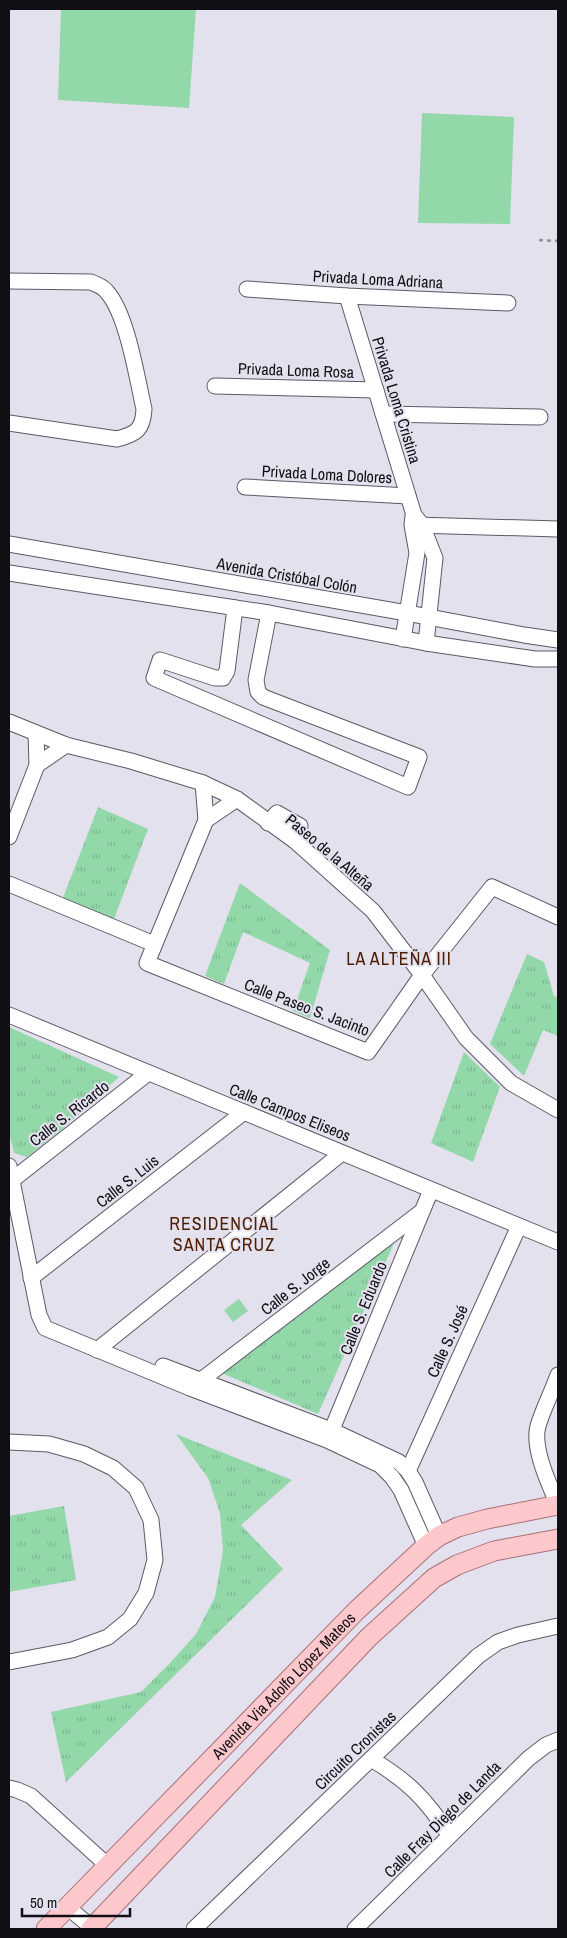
<svg xmlns="http://www.w3.org/2000/svg" width="567" height="1938" viewBox="0 0 567 1938" font-family="'Archivo Narrow',sans-serif">
<defs>
<pattern id="park-tufts" width="24" height="20" patternUnits="userSpaceOnUse" patternTransform="scale(1.25)"><rect width="24" height="20" fill="#92d8a9"/><path d="M3 7l-1-3M5 7V3M7 7l1-3M15 17l-1-3M17 17v-4M19 17l1-3" fill="none" stroke="#7db891"/></pattern>
</defs>
<rect width="100%" height="100%" fill="#e4e1ef"/>
<g fill="#92d8a9">
<polygon points="61,9 196,9 189,108 58,100"/>
<polygon points="422,113 514,117 510,224 418,223"/>
<polygon points="239,1299 248,1311 233,1322 224,1310"/>
</g>
<g fill="url(#park-tufts)">
<polygon points="98,807 148,829 114,919 63,898"/>
<polygon points="240,883 330,950 310,1018 293,1011 310,963 243,932 224,984 205,976"/>
<polygon points="527,954 544,962 554,996 558,998 558,1036 543,1030 524,1076 490,1044"/>
<polygon points="9,1027 119,1077 61,1130 27,1157 14,1153 9,1132"/>
<polygon points="464,1052 500,1087 473,1162 431,1143"/>
<polygon points="395,1241 318,1414 219,1372 243,1351"/>
<polygon points="176,1434 292,1480 241,1525 283,1569 66,1782 51,1712 141,1692 171,1662 196,1634 215,1597 223,1551 220,1513 208,1478"/>
<polygon points="64,1506 76,1580 9,1592 9,1516"/>
</g>
<g fill="none" stroke-linecap="round" stroke-linejoin="round">
<defs>
<g id="minor">
<path d="M9 281 91 282C97 285 103 286 107 292 127 314 137 378 144 409 143 429 137 434 117 439L9 423"/>
<polyline points="247,289 347,296 508,303"/>
<polyline points="347,296 414,515 422,525 435,558 426,643"/>
<polyline points="215,386 376,390"/>
<polyline points="383,414 540,417"/>
<polyline points="245,487 408,496"/>
<polyline points="415,525 558,529"/>
<polyline points="9,544 407,613 524,635 558,640"/>
<polyline points="9,573 269,613 426,643 535,659 558,659"/>
<polyline points="235,608 227,671 223,678 215,678 160,660 154,678 408,787 419,757 263,697 258,692 256,680 269,613"/>
<polyline points="403,639 417,553 412,525 413,516"/>
<polyline points="9,722 66,745 131,761 203,783 237,799 295,841 373,911 422,975 466,1038 511,1083 558,1110"/>
<polyline points="37,765 66,745"/>
<polyline points="203,783 206,820 147,963 368,1052 422,975 492,887 558,917"/>
<polyline points="206,820 237,799"/>
<polyline points="268,823 277,813 300,826 295,841"/>
<polyline points="9,837 37,765 36,734"/>
<polyline points="9,884 154,944"/>
<polyline points="9,1015 558,1242"/>
<polyline points="9,1166 39,1315 45,1328 190,1388 327,1440 380,1465 392,1477 401,1490 426,1546"/>
<polyline points="11,1181 148,1073"/>
<polyline points="31,1278 244,1112"/>
<polyline points="97,1350 342,1153"/>
<polyline points="163,1366 331,1430 399,1462 408,1471 415,1482 439,1536"/>
<path d="M558 1375C552 1392 543 1409 538 1426 532 1448 549 1484 558 1505"/>
<polyline points="196,1384 421,1212"/>
<polyline points="328,1439 431,1190"/>
<polyline points="9,1442 49,1444 84,1454 113,1468 136,1488 151,1520 155,1560 146,1593 130,1619 108,1637 72,1650 9,1662"/>
<polyline points="408,1471 519,1226"/>
<path d="M371 1759C407 1780 427 1800 449 1835"/>
<polyline points="9,1788 17,1790 31,1796 107,1865"/>
<polyline points="67,1907 94,1929"/>
<polyline points="194,1929 478,1656 498,1642 518,1635 558,1626"/>
<polyline points="355,1929 529,1758 546,1745 558,1740"/>
</g>
<g id="major">
<path id="s1" d="M46 1929 356 1611 426 1546 439 1536 458 1527 487 1519 558 1505"/>
<polyline points="91,1929 369,1637 434,1578 457,1565 494,1551 558,1539"/>
</g>
</defs>
<use href="#minor" stroke="#5c5965" stroke-width="17"/>
<use href="#major" stroke="#a86f76" stroke-width="21"/>
<polyline stroke="#918f99" stroke-width="2.5" stroke-dasharray="4 4" stroke-linecap="butt" points="539,240 558,241"/>
<use href="#minor" stroke="#fff" stroke-width="15"/>
<use href="#major" stroke="#fcc8cc" stroke-width="19"/>
</g>
<g text-anchor="middle" dominant-baseline="central" stroke-width="4" stroke-linejoin="round" paint-order="stroke">
<g font-size="16" fill="#110f14" stroke="#e4e1ef">
<text transform="translate(378 279) rotate(3)">Privada Loma Adriana</text>
<text transform="translate(296 370) rotate(2)">Privada Loma Rosa</text>
<text transform="translate(397 400) rotate(73)">Privada Loma Cristina</text>
<text transform="translate(327 474) rotate(3)">Privada Loma Dolores</text>
<text transform="translate(287 575) rotate(10)">Avenida Cristóbal Colón</text>
<text transform="translate(330 852) rotate(40)">Paseo de la Alteña</text>
<text transform="translate(307 1007) rotate(21)">Calle Paseo S. Jacinto</text>
<text transform="translate(290 1112) rotate(22)">Calle Campos Eliseos</text>
<text transform="translate(69 1113) rotate(-38)">Calle S. Ricardo</text>
<text transform="translate(127 1181) rotate(-38)">Calle S. Luis</text>
<text transform="translate(295 1286) rotate(-38)">Calle S. Jorge</text>
<text transform="translate(363 1308) rotate(-68)">Calle S. Eduardo</text>
<text transform="translate(447 1341) rotate(-66)">Calle S. José</text>
<text stroke="none"><textPath href="#s1" startOffset="340">Avenida Via Adolfo López Mateos</textPath></text>
<text transform="translate(355 1750) rotate(-44)">Circuito Cronistas</text>
<text transform="translate(442 1819) rotate(-45)">Calle Fray Diego de Landa</text>
</g>
<g font-size="18" letter-spacing="1" fill="#4d1e04" stroke="#e4e1ef">
<text x="399" y="958">LA ALTEÑA III</text>
<text x="224" y="1223">RESIDENCIAL<tspan x="224" dy="21">SANTA CRUZ</tspan></text>
</g>
</g>
<rect width="567" height="1938" fill="none" stroke="#110f14" stroke-width="20"/>
<path d="M22 1908v8h108v-8" fill="none" stroke="#110f14" stroke-width="2.5"/>
<text x="30" y="1908" font-size="15" fill="#110f14" stroke="#e4e1ef" stroke-width="4" paint-order="stroke">50 m</text>
</svg>
